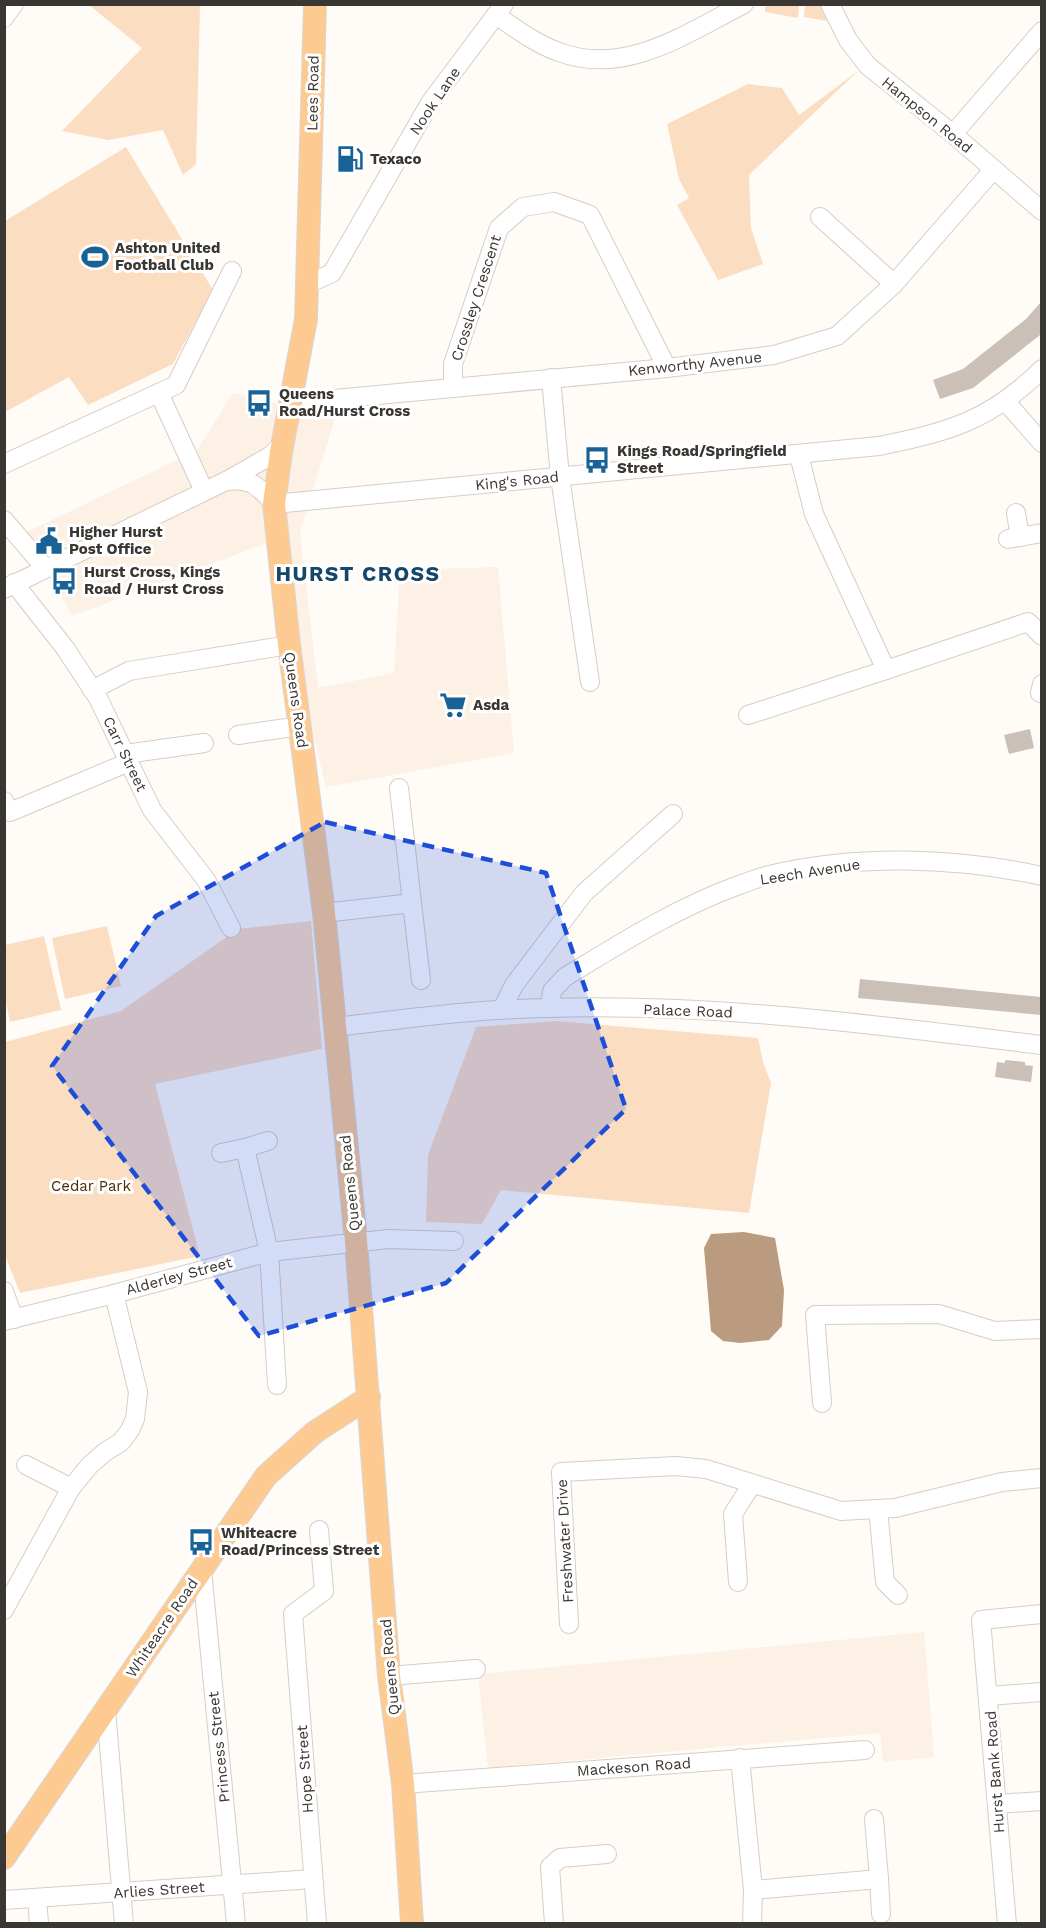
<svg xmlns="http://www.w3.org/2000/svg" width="1046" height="1928" viewBox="0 0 1046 1928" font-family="'Work Sans',sans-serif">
<rect width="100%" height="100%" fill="#fffbf7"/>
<g fill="#fdf0e4">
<polygon points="233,393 335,418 300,532 318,688 394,673 400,570 498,567 514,753 326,787 267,543 72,616 25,533 197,450"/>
<polygon points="924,1632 934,1757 883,1762 880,1733 488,1768 478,1674"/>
</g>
<g fill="#fbddc2">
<polygon points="770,4 799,5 798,18 765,12 765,7"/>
<polygon points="89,5 200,5 196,164 183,175 163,130 108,140 62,131 142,48"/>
<polygon points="805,5 820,5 827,21 804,17"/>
<polygon points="858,71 749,175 751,228 763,264 718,280 677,205 689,198 679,179 667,124 748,84 782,88 799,115"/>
<polygon points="126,147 213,290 173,364 88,405 69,377 5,412 5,221"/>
<polygon points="311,921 322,1049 155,1084 200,1256 20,1293 5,1255 5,1042 121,1011 238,929"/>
<polygon points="107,926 121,986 65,999 52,938"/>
<polygon points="44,936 61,1010 10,1022 5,997 5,945"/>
<polygon points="556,1021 758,1038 763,1062 771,1083 749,1213 501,1190 482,1224 426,1222 428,1155 476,1027"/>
</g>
<polygon fill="#ba9b7f" points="744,1232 775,1238 784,1290 782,1326 769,1340 740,1343 723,1341 711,1331 704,1248 711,1234"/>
<g fill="#cac0b7">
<polygon points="1041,302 1041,333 1040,335 973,388 940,399 933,380 963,369 1026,319"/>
<polygon points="1030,729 1034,748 1009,754 1004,735"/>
<polygon points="860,979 1041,997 1041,1015 858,998"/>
<polygon points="1005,1060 1025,1062 1025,1065 1033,1066 1031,1082 995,1077 997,1062 1005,1063"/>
</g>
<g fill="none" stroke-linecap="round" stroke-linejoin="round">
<defs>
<g id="minor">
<polyline points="830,4 848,40 868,66 953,134 1042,211"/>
<path d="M496 15C516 29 536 44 559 52 625 77 687 33 744 4"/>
<polyline points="4,18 14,4"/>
<polyline points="953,134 1042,31"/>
<polyline points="820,217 894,284"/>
<polyline points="308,284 332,273 430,103 504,4"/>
<polyline points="551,378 560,477 590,682"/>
<polyline points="453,388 453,364 499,228 523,207 554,202 590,215 667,368"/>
<polyline points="159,393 204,491"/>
<polyline points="324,400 667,368 774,355 837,336 894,284 993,170"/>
<polyline points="1005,401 1042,443"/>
<polyline points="4,464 176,385 232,271"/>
<polyline points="228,480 270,456 282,445"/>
<polyline points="1016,513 1020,537"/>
<polyline points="4,520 45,568"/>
<polyline points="1008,539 1042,533"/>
<polyline points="14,583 65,648 98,698 152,810 206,880 231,928"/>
<path d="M4 589 226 481C252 478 258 486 274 504L879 446C948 432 990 421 1042 369"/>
<polyline points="886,670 1028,622 1042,636"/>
<polyline points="92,690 129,671 289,645"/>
<polyline points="1040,693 1042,684"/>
<polyline points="748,715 886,670 814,514 799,455"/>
<polyline points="238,735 300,726"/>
<polyline points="125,754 204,743"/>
<polyline points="399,788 412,903"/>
<polyline points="4,801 10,812 129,762"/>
<polyline points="324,913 412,903 421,980"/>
<path d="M550 1008 552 991 565 977C621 943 676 908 739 885 749 882 759 877 769 875 857 854 954 857 1042 876"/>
<polyline points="502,1009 514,985 584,893 673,814"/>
<path d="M335 1027C405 1019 476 1009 547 1008 713 1003 878 1025 1042 1045"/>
<polyline points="245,1148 268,1141"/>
<polyline points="221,1153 245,1148 269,1252 277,1385"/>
<polyline points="4,1291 14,1319"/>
<polyline points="4,1321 114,1294 269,1252 388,1239 454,1241"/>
<polyline points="822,1403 815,1315 939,1314 995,1331 1042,1329"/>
<polyline points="26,1465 71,1488 90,1465 105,1452 121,1442 130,1430 135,1419 138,1392 114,1294"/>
<polyline points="878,1509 885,1582 898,1595"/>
<polyline points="202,1570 236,1924"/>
<polyline points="738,1582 733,1514 752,1484"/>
<polyline points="4,1610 71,1488"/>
<polyline points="569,1624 561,1472 676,1466 706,1469 841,1511 895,1508 1002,1482 1042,1478"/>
<polyline points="389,1676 476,1669"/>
<polyline points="989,1696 1042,1692"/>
<polyline points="106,1710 124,1924"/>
<polyline points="740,1758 753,1890 752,1924"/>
<polyline points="403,1784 865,1750"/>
<polyline points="997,1804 1042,1801"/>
<polyline points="879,1879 881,1914"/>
<polyline points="753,1890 879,1879 874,1819"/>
<polyline points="37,1898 39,1924"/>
<polyline points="4,1900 313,1879"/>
<polyline points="317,1924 293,1614 324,1591 319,1530"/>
<polyline points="554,1924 550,1867 560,1858 607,1854"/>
<polyline points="1007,1924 981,1620 1042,1614"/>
</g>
<g id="major">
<polyline points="315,4 306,319 281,452 274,504 289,645 324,913 356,1241 389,1676 403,1784 412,1924"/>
<polyline points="4,1858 266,1476 315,1432 369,1397"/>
</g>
</defs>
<use href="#minor" stroke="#d7cdc4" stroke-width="20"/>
<use href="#major" stroke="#d8d7d6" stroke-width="24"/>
<use href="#minor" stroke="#fff" stroke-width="18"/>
<use href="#major" stroke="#fdca92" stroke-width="22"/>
</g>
<path fill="#1d4ed8" fill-opacity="0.2" stroke="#1d4ed8" stroke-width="4.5" stroke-dasharray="12 8" stroke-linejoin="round" d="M325 822 546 873 626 1109 446 1283 259 1336 52 1066 156 916Z"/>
<defs>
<symbol id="fuel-bare" viewBox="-9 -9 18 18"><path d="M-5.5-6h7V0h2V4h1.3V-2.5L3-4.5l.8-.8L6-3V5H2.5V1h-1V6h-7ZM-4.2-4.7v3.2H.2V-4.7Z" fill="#196296" stroke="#fff" stroke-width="2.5" paint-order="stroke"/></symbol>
<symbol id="stadium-bare" viewBox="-9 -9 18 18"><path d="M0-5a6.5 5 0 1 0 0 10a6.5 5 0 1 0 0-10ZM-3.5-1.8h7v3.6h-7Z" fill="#196296" stroke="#fff" stroke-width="2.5" paint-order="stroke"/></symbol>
<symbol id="bus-bare" viewBox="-9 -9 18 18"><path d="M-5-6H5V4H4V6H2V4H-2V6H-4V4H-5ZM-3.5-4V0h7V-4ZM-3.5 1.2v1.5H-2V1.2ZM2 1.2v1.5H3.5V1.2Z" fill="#196296" stroke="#fff" stroke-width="2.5" paint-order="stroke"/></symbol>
<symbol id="civic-bare" viewBox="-9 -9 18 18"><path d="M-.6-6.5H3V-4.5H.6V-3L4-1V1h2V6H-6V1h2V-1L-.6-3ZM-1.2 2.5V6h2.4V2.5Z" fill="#196296" stroke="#fff" stroke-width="2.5" paint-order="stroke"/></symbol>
<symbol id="supermarket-bare" viewBox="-9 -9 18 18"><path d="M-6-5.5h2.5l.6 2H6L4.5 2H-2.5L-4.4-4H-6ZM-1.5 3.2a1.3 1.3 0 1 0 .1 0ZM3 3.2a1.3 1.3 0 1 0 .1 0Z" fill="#196296" stroke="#fff" stroke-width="2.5" paint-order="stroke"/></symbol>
</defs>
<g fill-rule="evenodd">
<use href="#fuel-bare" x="331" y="140" width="38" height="38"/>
<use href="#stadium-bare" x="76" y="238" width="38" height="38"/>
<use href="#bus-bare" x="240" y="384" width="38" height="38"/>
<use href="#bus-bare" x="578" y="441" width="38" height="38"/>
<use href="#civic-bare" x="30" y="522" width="38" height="38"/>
<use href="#bus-bare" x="45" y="562" width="38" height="38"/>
<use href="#supermarket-bare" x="434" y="686" width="38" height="38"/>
<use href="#bus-bare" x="182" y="1523" width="38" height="38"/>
</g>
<g text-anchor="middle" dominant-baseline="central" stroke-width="6" stroke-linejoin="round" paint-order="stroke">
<g font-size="15" fill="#3a3632" stroke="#fff">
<text transform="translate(313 93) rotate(-89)">Lees Road</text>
<text transform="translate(435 101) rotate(-56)">Nook Lane</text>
<text transform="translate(927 115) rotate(39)">Hampson Road</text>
<text transform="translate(476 298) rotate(-72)">Crossley Crescent</text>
<text transform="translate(695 364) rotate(-6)">Kenworthy Avenue</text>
<text transform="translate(517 481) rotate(-6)">King's Road</text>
<text transform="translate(296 700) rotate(82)">Queens Road</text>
<text transform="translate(125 754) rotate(64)">Carr Street</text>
<text transform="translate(810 872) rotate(-9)">Leech Avenue</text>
<text transform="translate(688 1011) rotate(2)">Palace Road</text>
<text transform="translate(350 1183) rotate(-96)">Queens Road</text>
<text transform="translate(179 1276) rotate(-15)">Alderley Street</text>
<text transform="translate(565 1541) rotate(-93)">Freshwater Drive</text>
<text transform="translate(162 1628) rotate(-56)">Whiteacre Road</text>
<text transform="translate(390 1667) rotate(-95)">Queens Road</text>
<text transform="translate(219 1747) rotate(-96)">Princess Street</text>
<text transform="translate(634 1767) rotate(-4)">Mackeson Road</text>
<text transform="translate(305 1769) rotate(-94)">Hope Street</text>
<text transform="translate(995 1772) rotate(-94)">Hurst Bank Road</text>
<text transform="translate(159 1890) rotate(-4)">Arlies Street</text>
</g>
<g font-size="15" font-weight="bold" fill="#3a3632" stroke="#fff" text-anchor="start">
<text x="370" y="159">Texaco</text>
<text x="115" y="248">Ashton United<tspan x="115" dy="17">Football Club</tspan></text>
<text x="279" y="394">Queens<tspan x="279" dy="17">Road/Hurst Cross</tspan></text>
<text x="617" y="451">Kings Road/Springfield<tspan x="617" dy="17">Street</tspan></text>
<text x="69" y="532">Higher Hurst<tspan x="69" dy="17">Post Office</tspan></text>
<text x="84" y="572">Hurst Cross, Kings<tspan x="84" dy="17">Road / Hurst Cross</tspan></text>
<text x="473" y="705">Asda</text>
<text x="221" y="1533">Whiteacre<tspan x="221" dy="17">Road/Princess Street</tspan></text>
</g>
<g font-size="15" fill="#4c2c07" stroke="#fff">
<text x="91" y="1186">Cedar Park</text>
</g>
<g font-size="21" font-weight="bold" letter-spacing="1.5" fill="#16476b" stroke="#fff">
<text x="358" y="573">HURST CROSS</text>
</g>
</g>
<rect width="1046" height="1928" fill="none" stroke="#3a3632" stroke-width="12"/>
</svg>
